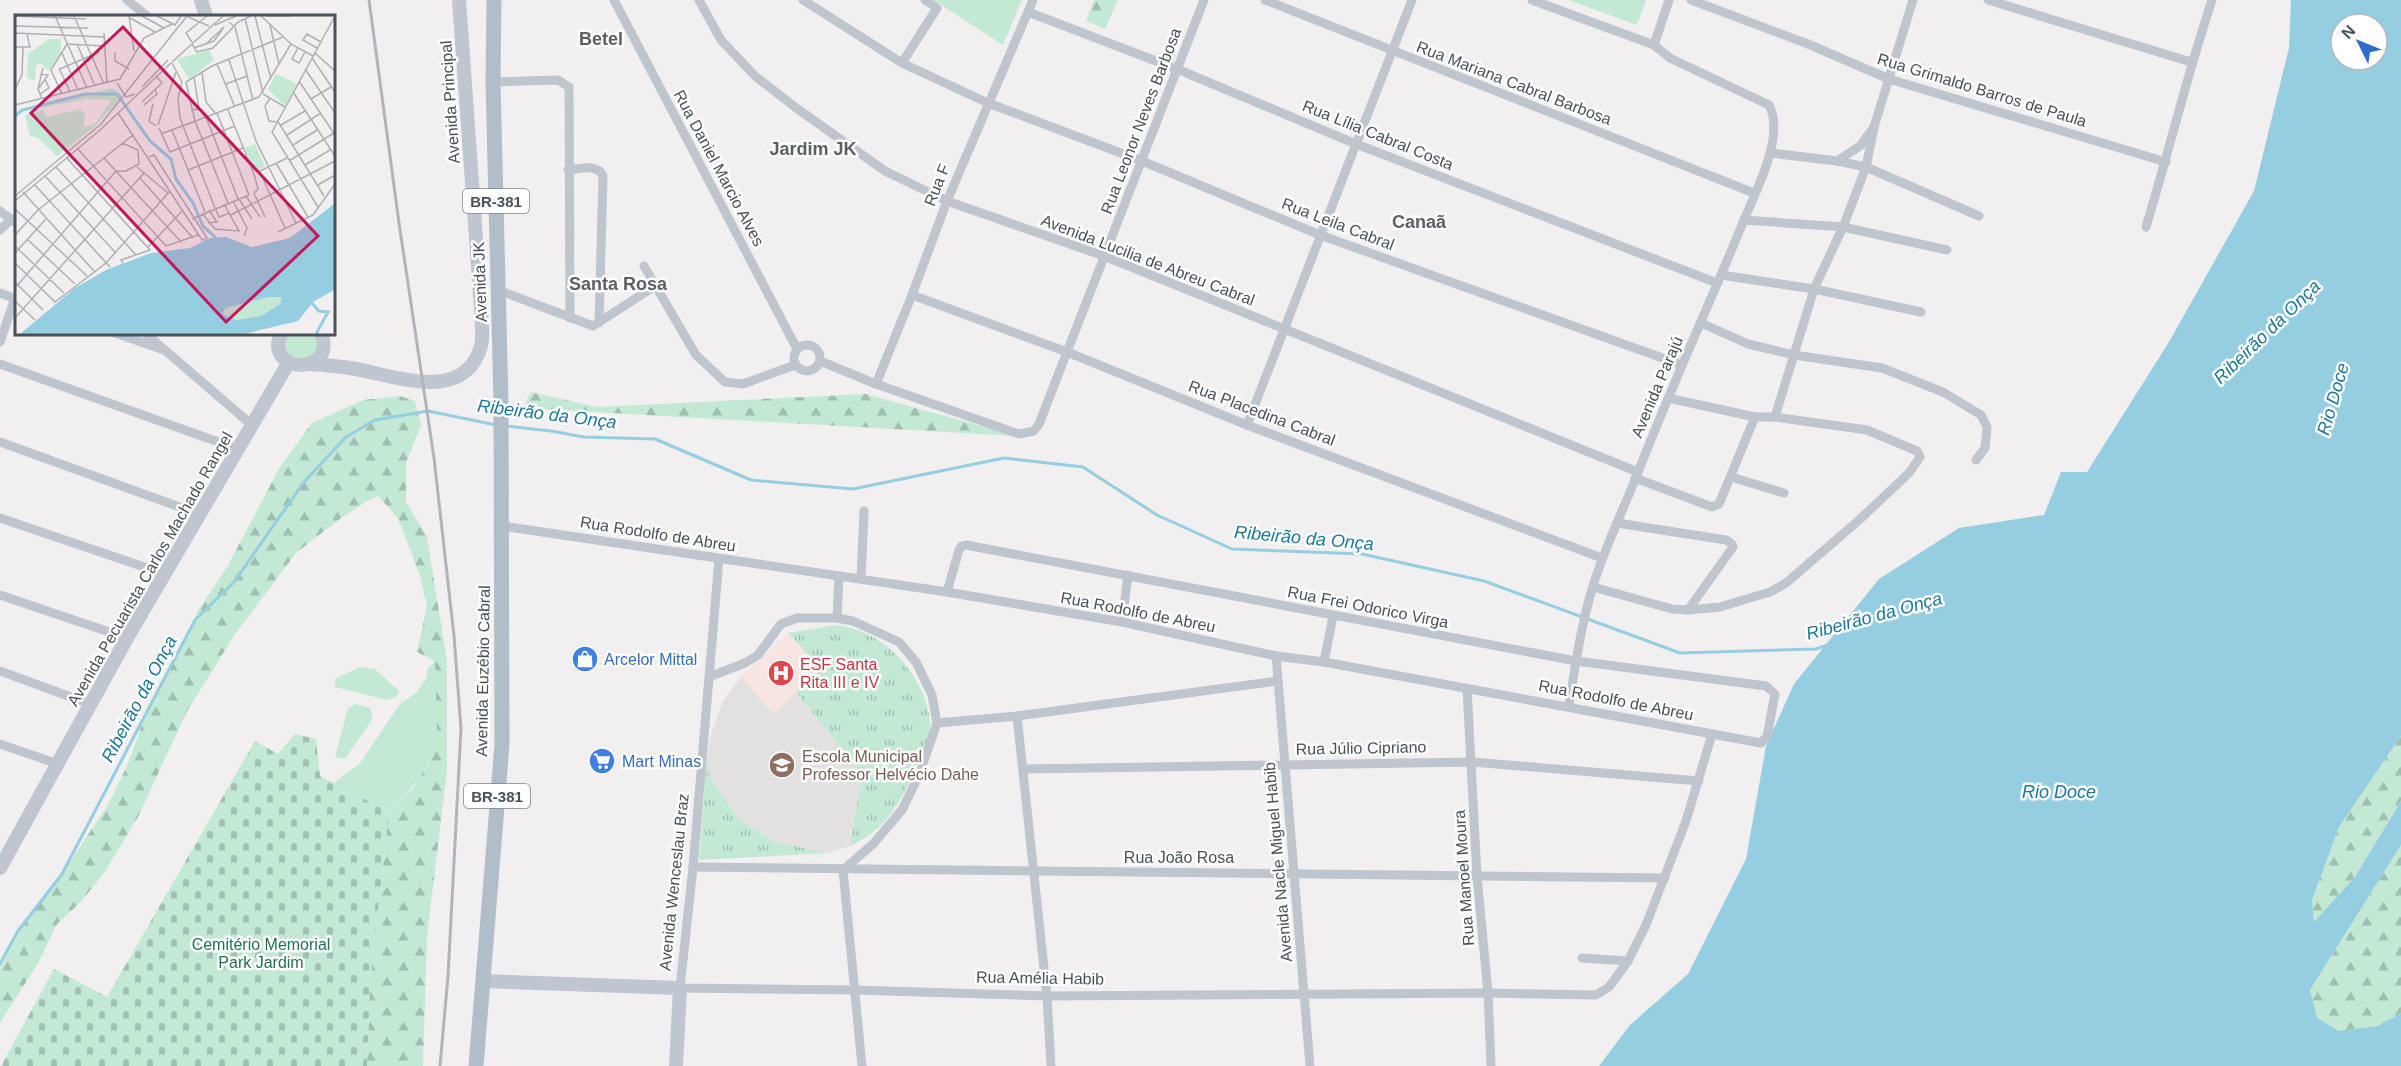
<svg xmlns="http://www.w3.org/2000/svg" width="2401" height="1066" viewBox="0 0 2401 1066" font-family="Arial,sans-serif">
<defs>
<pattern id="forest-firs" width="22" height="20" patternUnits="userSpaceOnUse" patternTransform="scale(1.5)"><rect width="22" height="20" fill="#c3e9d4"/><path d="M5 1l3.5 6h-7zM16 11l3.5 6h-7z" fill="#a0bfaf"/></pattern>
<pattern id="cemetery-stones" width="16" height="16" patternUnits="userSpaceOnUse" patternTransform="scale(1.5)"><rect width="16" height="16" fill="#c3e9d4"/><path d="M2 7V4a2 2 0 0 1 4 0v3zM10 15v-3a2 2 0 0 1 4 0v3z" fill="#a0bfaf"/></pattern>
<pattern id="park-tufts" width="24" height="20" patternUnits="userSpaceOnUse" patternTransform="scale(1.5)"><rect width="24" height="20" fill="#c3e9d4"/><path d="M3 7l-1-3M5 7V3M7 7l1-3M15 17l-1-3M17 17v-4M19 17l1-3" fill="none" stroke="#a0bfaf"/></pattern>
</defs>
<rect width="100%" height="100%" fill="#f1efef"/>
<polygon fill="#e2e0e0" points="741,677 773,713 796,692 862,774 850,846 828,853 774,842 740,820 710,778 707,756 711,735 723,701"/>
<polygon fill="#f8e5e2" points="788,633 821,669 774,713 741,677"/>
<g fill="#c3e9d4">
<polygon points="934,0 1022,0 1003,45"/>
<polygon points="1568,0 1646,0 1637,25"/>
<polygon points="286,333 316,333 319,346 309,360 287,355 283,338"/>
<path d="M435 661C435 684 439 708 437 731 435 764 412 790 389 812L334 783 360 763 400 704 416 693 426 679 428 668Z"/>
<polygon points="360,667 375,669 399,691 397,696 387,700 335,687 335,679"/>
<polygon points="356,704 370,708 373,718 345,759 335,757 348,708"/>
</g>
<g fill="url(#forest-firs)">
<polygon points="1094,0 1118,0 1105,29 1086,21"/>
<polygon points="531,392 597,407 866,394 1017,436 523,408"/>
<polygon points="400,396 415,401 421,425 406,463 406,502 427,537 447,661 447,770 427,937 423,1066 367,1066 370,980 389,812 412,790 429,763 437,731 435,661 417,652 427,606 420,576 398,518 378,496 367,501 337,521 296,553 235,634 186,713 138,817 106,870 80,903 57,924 38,963 0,1023 0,968 25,921 67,866 108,805 127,766 141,727 198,611 227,567 280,467 312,423 363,400"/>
<polygon points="2401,736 2401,801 2355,877 2314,923 2312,900 2339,827"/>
<polygon points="2401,845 2401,1013 2378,1026 2339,1031 2316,1018 2310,990"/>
</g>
<polygon fill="url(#cemetery-stones)" points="295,734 316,739 320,776 389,812 370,980 367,1066 1,1066 54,969 107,997 255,741 278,754"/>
<g fill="url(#park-tufts)">
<path d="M836 625C877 630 909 659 924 697 927 706 931 718 930 728 928 740 922 752 917 763 903 799 887 830 850 846L862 774 796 692 821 669 788 633Z"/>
<polygon points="707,756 710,778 740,820 774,842 828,853 699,860"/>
</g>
<path fill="#95cde1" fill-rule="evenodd" d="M2291 0H2401V736L2339 827 2312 900 2314 922 2355 877 2401 801V845L2310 990 2317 1018 2339 1031 2378 1026 2401 1013V1066H1599L1630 1025 1688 974 1746 859 1766 746 1794 684 1879 579 1959 528 2044 515 2061 472H2087L2169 342 2254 191 2289 48ZM2341 24H2377V60H2341Z"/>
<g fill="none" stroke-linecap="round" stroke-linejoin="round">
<g stroke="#95cde1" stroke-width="3">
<polyline points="506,426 551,431 584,437 655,439 751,480 853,489 1004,458 1083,467 1157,515 1232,549 1362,554 1484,581 1680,653 1816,649 1828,645"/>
<polyline points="0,964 18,931 62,874 195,620 234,582 304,482 346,437 375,420 428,411 496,425"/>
</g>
<g stroke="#bfc5cc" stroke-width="9">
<polyline points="127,0 147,16"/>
<polyline points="614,0 797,349"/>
<polyline points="699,0 721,40 755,76 795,107 885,171 947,201 1104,256 1638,472"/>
<polyline points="803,0 902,63 988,103 1142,161 1320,235 1682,365"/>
<polyline points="1265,0 1754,193"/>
<path d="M1532 0 1654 45 1670 58 1769 105C1786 137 1754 194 1742 225 1707 310 1668 394 1635 480 1621 515 1604 549 1593 586 1581 625 1575 666 1569 706"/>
<polyline points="1691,0 1808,44 1889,79 2166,162"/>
<polyline points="1988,0 2191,62"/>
<polyline points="1028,12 1177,69 1356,144 1717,283"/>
<polyline points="1654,45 1669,0"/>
<polyline points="902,63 937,8 925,0"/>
<polyline points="493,82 558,80 569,87 570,318"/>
<polyline points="1771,153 1837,161 1866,167 1979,216"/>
<polyline points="1837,161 1860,146 1874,127 1913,0"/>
<path d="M568 170C580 169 597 163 603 176L599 323"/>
<polyline points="0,211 16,223"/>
<polyline points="1744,220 1843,227 1947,250"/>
<path d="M2146 227C2169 151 2187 75 2212 0"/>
<polyline points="0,230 11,219"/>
<polyline points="644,266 696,355 725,382 743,384 795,365"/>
<polyline points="1721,275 1814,289 1921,312"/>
<polyline points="498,290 593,326 655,286"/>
<polyline points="0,293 16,299"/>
<polyline points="912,295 1067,352 1247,425 1602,558"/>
<polyline points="1701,323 1748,344 1794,355 1882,368 1943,392 1981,415 1987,427 1985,448 1976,460"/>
<polyline points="115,333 161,349"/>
<polyline points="145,333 253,426"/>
<polyline points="0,342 15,298"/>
<circle cx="807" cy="358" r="13"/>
<polyline points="820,361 876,384 1019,434 1034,431 1039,424 1204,0"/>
<polyline points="0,364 238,449"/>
<polyline points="876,384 912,295 947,201 1033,0"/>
<polyline points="1775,417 1814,289 1843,227 1866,167 1874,127"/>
<polyline points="1247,425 1412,0"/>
<polyline points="0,442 199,514"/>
<polyline points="1731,477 1784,493"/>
<polyline points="1635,478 1712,507 1719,504 1755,417"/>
<polyline points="0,518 165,574"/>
<polyline points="1617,523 1726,540 1732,544 1733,547 1688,610"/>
<polyline points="502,526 947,592 1122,622 1276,656 1324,662 1761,743 1767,737 1775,694 1766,686 1576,661 966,545 962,546 959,550 947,592"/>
<polyline points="719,559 693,867 680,988 854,990 1047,996 1488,993 1596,995 1609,987 1628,961 1646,925 1686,821 1712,734"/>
<polyline points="861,579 864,511"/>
<polyline points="1593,587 1672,609 1688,610 1720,607 1770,592 1786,583 1858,521 1909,473 1920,457 1917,451 1867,430 1775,417 1755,417 1668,398"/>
<polyline points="0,595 127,638"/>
<polyline points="837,618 839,576"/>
<polyline points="1122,622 1128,575"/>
<polyline points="1276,656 1310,1066"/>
<polyline points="1324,662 1333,616"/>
<polyline points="0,671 90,704"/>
<polyline points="709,677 745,663 758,655 781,624 797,618 837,618 853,621 899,642 916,662 932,695 937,723 919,775 902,810 873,844 843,870 862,1066"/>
<polyline points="1467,688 1477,876 1488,993 1491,1066"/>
<polyline points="1017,716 1047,996 1051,1066"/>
<polyline points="937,723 1017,716 1277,681"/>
<polyline points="0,744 58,764"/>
<polyline points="1024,769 1472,762 1699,781"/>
<polyline points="693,867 1665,878"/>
<polyline points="1582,958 1628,961"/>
</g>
<g stroke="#bfc6d0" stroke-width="14">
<polyline points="201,0 206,16"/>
<path d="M281 333C263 374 338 377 321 333"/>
<path d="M309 364C325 365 340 366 356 369 395 376 465 404 481 346 484 335 481 320 481 309L459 0"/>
<polyline points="0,868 127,638 289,362"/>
<polyline points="483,981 680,988 676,1066"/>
</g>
<polyline stroke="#b2bdca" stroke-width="15" points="476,1066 502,744 501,402 493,82 494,0"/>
<polyline stroke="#b2b4b8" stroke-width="3" points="369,0 399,223 434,458 454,636 461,729 448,976 440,1066"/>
</g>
<defs>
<symbol id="shop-disc" viewBox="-11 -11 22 22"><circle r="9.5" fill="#3f7fe0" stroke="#fff"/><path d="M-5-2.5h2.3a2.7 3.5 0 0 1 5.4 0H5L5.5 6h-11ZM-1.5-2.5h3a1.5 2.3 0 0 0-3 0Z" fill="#fff"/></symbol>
<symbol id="hospital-disc" viewBox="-11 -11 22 22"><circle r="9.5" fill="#e0444e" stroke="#fff"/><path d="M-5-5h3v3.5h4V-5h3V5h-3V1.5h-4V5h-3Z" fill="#fff"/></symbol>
<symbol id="supermarket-disc" viewBox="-11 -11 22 22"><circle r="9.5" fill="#3f7fe0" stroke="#fff"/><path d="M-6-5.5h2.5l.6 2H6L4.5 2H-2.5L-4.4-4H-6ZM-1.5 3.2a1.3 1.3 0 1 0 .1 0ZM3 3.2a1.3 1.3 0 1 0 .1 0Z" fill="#fff"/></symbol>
<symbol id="school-disc" viewBox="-11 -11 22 22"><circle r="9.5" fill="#8d6e63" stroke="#fff"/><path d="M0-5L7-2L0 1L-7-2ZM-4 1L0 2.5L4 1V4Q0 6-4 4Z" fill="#fff"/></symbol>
</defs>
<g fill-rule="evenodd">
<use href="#shop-disc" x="570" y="644" width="30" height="30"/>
<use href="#hospital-disc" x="766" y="658" width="30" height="30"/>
<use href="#supermarket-disc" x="587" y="746" width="30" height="30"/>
<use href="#school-disc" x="767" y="750" width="30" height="30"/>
</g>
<g text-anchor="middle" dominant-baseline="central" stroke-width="5" stroke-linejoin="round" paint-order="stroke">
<g fill="#fff" stroke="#80858c" stroke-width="1.5">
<rect x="463" y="189" width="66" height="24" rx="4.5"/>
<rect x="464" y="784" width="66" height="24" rx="4.5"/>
</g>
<g font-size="15" font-weight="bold" fill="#49515a">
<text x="496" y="201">BR-381</text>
<text x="497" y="796">BR-381</text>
</g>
<g font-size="16" fill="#49515a" stroke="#fff">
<text transform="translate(1514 83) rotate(21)">Rua Mariana Cabral Barbosa</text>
<text transform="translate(1982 90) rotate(17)">Rua Grimaldo Barros de Paula</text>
<text transform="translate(450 102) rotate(-94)">Avenida Principal</text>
<text transform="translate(1141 121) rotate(-69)">Rua Leonor Neves Barbosa</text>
<text transform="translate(1378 135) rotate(22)">Rua Lília Cabral Costa</text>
<text transform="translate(719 168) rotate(62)">Rua Daniel Marcio Alves</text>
<text transform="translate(937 185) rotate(-68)">Rua F</text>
<text transform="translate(1338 224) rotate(21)">Rua Leila Cabral</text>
<text transform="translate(1148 260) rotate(21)">Avenida Lucilia de Abreu Cabral</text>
<text transform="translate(480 282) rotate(-92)">Avenida JK</text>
<text transform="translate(1657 387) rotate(-67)">Avenida Parajú</text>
<text transform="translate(1262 413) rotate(21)">Rua Placedina Cabral</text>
<text transform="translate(658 534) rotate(9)">Rua Rodolfo de Abreu</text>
<text transform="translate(150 569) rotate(-60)">Avenida Pecuarista Carlos Machado Rangel</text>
<text transform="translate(1368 607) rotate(11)">Rua Frei Odorico Virga</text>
<text transform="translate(1138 612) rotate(11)">Rua Rodolfo de Abreu</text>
<text transform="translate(483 671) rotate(-89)">Avenida Euzébio Cabral</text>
<text transform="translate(1616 700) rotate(11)">Rua Rodolfo de Abreu</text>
<text transform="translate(1361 748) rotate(-1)">Rua Júlio Cipriano</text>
<text x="1179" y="857">Rua João Rosa</text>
<text transform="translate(1278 862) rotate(-95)">Avenida Nacle Miguel Habib</text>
<text transform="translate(1464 878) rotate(-94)">Rua Manoel Moura</text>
<text transform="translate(674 882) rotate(-84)">Avenida Wenceslau Braz</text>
<text transform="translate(1040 978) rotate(1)">Rua Amélia Habib</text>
</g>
<g font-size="16" fill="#366cbe" stroke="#fff" text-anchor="start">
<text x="604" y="659">Arcelor Mittal</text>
<text x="622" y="761">Mart Minas</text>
</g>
<g font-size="16" fill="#be3a42" stroke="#fff" text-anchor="start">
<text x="800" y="664">ESF Santa<tspan x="800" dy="18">Rita III e IV</tspan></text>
</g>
<g font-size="16" fill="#785e54" stroke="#fff" text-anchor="start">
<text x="802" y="756">Escola Municipal<tspan x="802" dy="18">Professor Helvécio Dahe</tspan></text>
</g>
<g font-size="16" fill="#23724f" stroke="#fff">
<text x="261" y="944">Cemitério Memorial<tspan x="261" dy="18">Park Jardim</tspan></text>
</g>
<g font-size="18" font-weight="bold" fill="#5c5f63" stroke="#fff">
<text x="601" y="39">Betel</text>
<text x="813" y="149">Jardim JK</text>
<text x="1419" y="222">Canaã</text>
<text x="618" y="284">Santa Rosa</text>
</g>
<g font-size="18" font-style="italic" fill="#1e7798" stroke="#fff">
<text transform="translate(2267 332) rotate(-44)">Ribeirão da Onça</text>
<text transform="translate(2333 399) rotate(-74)">Rio Doce</text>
<text transform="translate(547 414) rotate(7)">Ribeirão da Onça</text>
<text transform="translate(1304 538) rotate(5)">Ribeirão da Onça</text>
<text transform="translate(1874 616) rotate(-15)">Ribeirão da Onça</text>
<text transform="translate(139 699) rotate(-62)">Ribeirão da Onça</text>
<text x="2059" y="792">Rio Doce</text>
</g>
</g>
<g transform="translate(15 15)">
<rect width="320" height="320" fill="#f1efef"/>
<path d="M194 35 199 45 174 64 162 44ZM240 129 250 152 239 156 230 133Z" fill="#c3e9d4"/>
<path d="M34 24H46V37L34 56 26 48 21 51 20 66 12 63 13 39ZM261 59 282 69 270 91 253 74ZM97 73 106 79V83L78 113 42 141 38 137 69 112 80 109 96 85 72 84 8 96ZM254 282H267L265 289 246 301 221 305 209 299 210 293Z" fill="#c3e9d4"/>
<path d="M65 94 70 99 69 112 38 137 23 123 15 121 10 100 29 95 31 102Z" fill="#c3e9d4"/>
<path d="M319 189V275L298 287 283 306 229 319H5L60 273 91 255 136 238 175 233 195 223 211 222 237 232 275 223ZM254 282H267L265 289 246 301 221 305 208 299 210 293Z" fill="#95cde1" fill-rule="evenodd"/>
<path fill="none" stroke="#95cde1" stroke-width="3" d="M0 101 7 95 70 79H102L135 126 156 144 161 164 178 188 188 211 201 223M296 287 304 296 313 297 301 319"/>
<path fill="none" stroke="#aeb0b3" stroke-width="1.5" d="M0 1 71 4M40 1 72 73M59 1 89 69M114 1 119 36M127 1 149 13M142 1 160 10 166 1M240 1 256 64M246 1 276 29 298 41M252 1H276M173 2 194 11M115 3 140 17M230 3 248 78M214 7 220 12 238 85M200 10 221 1M255 10 264 49M0 11 73 13M0 18 89 22M89 18 92 68M177 27 171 18 192 1M192 28 208 13M62 29 80 71M177 29 182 37 198 33 223 7 236 1M0 32H15L12 19M179 33 199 26 209 12M283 33 277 44 284 48 290 37M302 33 288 25 292 19 306 27M100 37V46L114 54M47 38 63 75M300 38 320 56M297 43 320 77M214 45 241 126 281 208M157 47 208 1M157 48 167 67M202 49 220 92M44 53 55 77M45 54 84 37M290 54 320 98M187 57 191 87 201 99M284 66 320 120M167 67 163 84 165 103 200 193M171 67 180 106 213 188M171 67 197 51 268 22M102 68 111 82 120 79M211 69 232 61M127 72 153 45M24 73 33 60 25 59M0 74 7 60 8 33M278 77 320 141M25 79 34 73 30 64M47 79 36 55 52 29 90 31M248 79 270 92M255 83 250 91 254 106 261 107M27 84 23 74 28 53M296 84 316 72M127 87 147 68 141 61M138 89 134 106 141 111M0 90 105 64 129 23 157 9M129 90 142 79 140 75M176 95 184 94 179 62M213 95 239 159 243 174 239 178M103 98 187 225 192 223 139 140 134 142M202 98 234 180M191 102 223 184M262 105 309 181M143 110 161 57M266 110 290 96M144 113 155 137 220 111M157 115 190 197M146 119 244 82 276 29M272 120 306 98M278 130 302 115M62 133 151 231 183 220M51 142 135 235 106 245 108 248M89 143 167 228M274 146 319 118M261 148 293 202M290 150 315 135M41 152 121 240M122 152 153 178M173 155 228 133M243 157 272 143M245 157 270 213M30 161 100 237M125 163 178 223M19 169 95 252M303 170 320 160M8 177 79 256M239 178 250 202M0 181 86 109 172 1M231 181 245 202M224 184 237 204M0 186 84 116 156 48M218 186 232 213 229 221M303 192 257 117 320 1M200 193 204 202 215 198M0 194 72 261M187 198 200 214 224 216 209 189M216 200 320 146M177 204 234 180M193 208 202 207 194 195M263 217 298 200 320 169M0 220 23 195 118 120M12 224 60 269M0 231 49 278M133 232 168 195M0 238 31 204M0 248 40 287 91 248 155 176M0 267 28 295M0 273 101 156H111L124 149 123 135 107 128M0 286 20 305M0 303 129 158"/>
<path fill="#c2185b" fill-opacity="0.15" stroke="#c2185b" stroke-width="3" d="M108 12 303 221 211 307 16 98Z"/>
<rect width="320" height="320" fill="none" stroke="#49515a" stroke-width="3"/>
</g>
<g transform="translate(2359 42) rotate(313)"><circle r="28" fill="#ffffff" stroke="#b6b9bd" stroke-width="1.5"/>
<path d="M0-4.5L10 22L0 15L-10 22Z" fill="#306aca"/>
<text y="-9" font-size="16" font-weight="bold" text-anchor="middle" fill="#49515a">N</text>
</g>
</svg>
